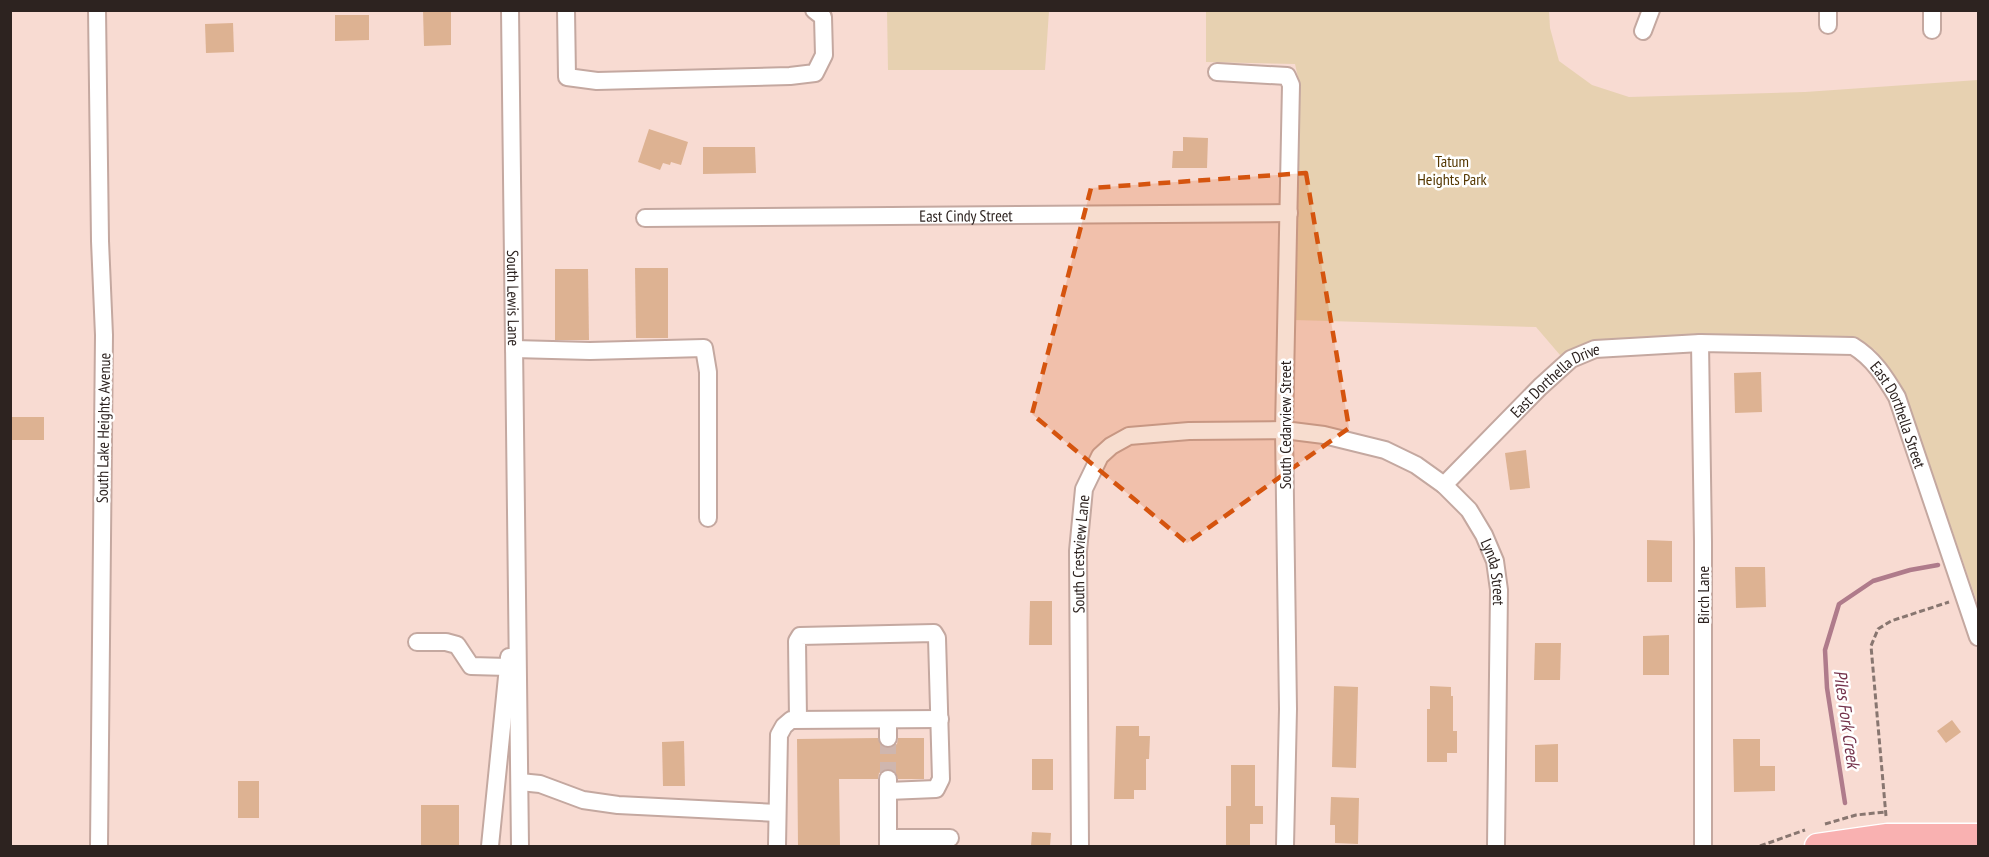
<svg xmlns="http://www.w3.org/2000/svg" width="1989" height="857" viewBox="0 0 1989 857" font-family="'PT Sans Narrow',sans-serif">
<rect width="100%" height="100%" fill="#f8dbd2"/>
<g fill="#e7d1b1">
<polygon points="887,11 1049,11 1045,70 888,70"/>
<polygon points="1206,11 1549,11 1550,28 1559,61 1592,85 1629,97 1805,92 1978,80 1978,605 1905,394 1875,350 1854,337 1662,336 1590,342 1560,355 1536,327 1294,320 1299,82 1295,64 1206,62"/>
</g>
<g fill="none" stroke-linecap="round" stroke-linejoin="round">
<polyline stroke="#af7b8b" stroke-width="4.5" points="1845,803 1827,688 1825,650 1839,604 1873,581 1910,570 1938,565"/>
</g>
<g fill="#ddb292">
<polygon points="423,10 451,10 451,45 424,46"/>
<polygon points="335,15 369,15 369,40 335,41"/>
<polygon points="233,23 234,52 206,53 205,24"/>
<polygon points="649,129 688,142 681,165 671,162 670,165 663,163 660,170 638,162"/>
<polygon points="1183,137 1208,138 1207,168 1172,168 1173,151 1183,151"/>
<polygon points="703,147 755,147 756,173 703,174"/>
<polygon points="635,268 668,268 668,338 636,338"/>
<polygon points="555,269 588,269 589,340 555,340"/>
<polygon points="1761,372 1762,412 1735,413 1734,373"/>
<rect x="10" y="417" width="34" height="23"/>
<polygon points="1526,450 1530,488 1510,490 1505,453"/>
<polygon points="1647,540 1672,541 1672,582 1647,582"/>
<polygon points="1735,567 1765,567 1766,607 1736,608"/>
<polygon points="1030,601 1052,601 1052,645 1029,645"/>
<polygon points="1669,635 1669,675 1643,675 1643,636"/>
<polygon points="1535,643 1561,643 1560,680 1534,680"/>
<polygon points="1334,686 1358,687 1356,768 1332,767"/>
<polygon points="1430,686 1451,687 1451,696 1453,696 1453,731 1457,731 1457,753 1447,753 1447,762 1427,762 1427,709 1430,709"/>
<polygon points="1952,720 1961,732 1946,743 1937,731"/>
<polygon points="1116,726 1139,726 1139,736 1150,736 1149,759 1146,759 1146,790 1134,790 1134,799 1114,799"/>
<polygon points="878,738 882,747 889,748 897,744 898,738 924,738 924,779 898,779 894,770 887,769 879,773 878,779 839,779 840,846 798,846 797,739"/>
<polygon points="1733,739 1760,739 1760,766 1775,766 1775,791 1734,792"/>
<polygon points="684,741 685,786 663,786 662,742"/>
<polygon points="1558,744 1558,782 1535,782 1535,745"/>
<rect x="1032" y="759" width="21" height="31"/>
<polygon points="1231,765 1255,765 1255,806 1263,806 1263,824 1250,824 1250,846 1226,846 1226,806 1231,806"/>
<rect x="238" y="781" width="21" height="37"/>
<polygon points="1331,797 1359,798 1358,844 1335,843 1335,825 1330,825"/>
<rect x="421" y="805" width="38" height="41"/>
<polygon points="1032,832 1051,833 1050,846 1031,846"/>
</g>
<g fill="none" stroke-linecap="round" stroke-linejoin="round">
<polyline stroke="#cfb6ae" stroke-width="16" stroke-dasharray="16 8" stroke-linecap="butt" points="888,738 888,779"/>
<defs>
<g id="minor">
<polyline points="97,10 100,241 104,335 99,846"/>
<path id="s1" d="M510 10 520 846"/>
<polyline points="566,10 567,77 597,81 790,76 815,73 824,55 823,17 814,10"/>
<polyline points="1828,10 1828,25"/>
<polyline points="1932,30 1932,10"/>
<polyline points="1643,31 1651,10"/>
<polyline points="1217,72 1287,76 1291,85 1284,430 1288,709 1285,846"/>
<path id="s2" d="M645 218 1289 213"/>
<polyline points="1700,343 1703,542 1703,846"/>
<polyline points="514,349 590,351 704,348 708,372 708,518"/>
<path id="s3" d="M1444 485 1540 387 1571 359 1595 349 1700 343 1853 346C1873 358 1885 377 1897 397L1978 637"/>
<polyline points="417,642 446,642 457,645 471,666 508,667"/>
<polyline points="798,719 797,641 800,636 934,633 937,638 941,779 936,789 888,791"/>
<polyline points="888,720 888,738"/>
<polyline points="888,779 888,846"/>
<polyline points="520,782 540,784 583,800 618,805 777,813"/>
<polyline points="888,838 950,838"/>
<polyline points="490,846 509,657"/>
<polyline points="777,846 779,735 784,726 791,720 940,719"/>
<path id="s4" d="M1080 846 1078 551 1084 489 1100 456 1111 446 1129 436 1189 431 1284 430 1324 435 1385 450 1416 465 1444 485 1469 510 1484 535 1495 561 1499 590 1496 846"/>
</g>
<polyline id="highway" points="1817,846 1887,836 1978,836"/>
</defs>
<use href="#minor" stroke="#c4a8a0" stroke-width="20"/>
<use href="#highway" stroke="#fff" stroke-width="27"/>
<g stroke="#887670" stroke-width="3" stroke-dasharray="6 3" stroke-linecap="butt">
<polyline points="1886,816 1871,646 1878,629 1891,621 1949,602"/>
<polyline points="1825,824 1856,815 1885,812"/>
<polyline points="1760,846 1805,830"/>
</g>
<use href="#minor" stroke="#fff" stroke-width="16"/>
<use href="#highway" stroke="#f9b1b1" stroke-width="24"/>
</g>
<path fill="#d5540e" fill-opacity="0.2" stroke="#d5540e" stroke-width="4.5" stroke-dasharray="12 8" stroke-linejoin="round" d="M1306 173 1349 428 1187 543 1032 414 1091 188Z"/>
<g text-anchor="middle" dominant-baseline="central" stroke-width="5" stroke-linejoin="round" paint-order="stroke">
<g font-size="16" fill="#543700" stroke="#fff">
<text x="1452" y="161">Tatum<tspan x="1452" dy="18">Heights Park</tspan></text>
</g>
<g font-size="16" fill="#2d2320" stroke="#fff">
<text stroke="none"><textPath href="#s2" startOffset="321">East Cindy Street</textPath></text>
<text stroke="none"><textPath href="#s1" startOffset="288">South Lewis Lane</textPath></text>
<text stroke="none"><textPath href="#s3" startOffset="154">East Dorthella Drive</textPath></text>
<text stroke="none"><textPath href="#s3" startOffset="548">East Dorthella Street</textPath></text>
<text transform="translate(1285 425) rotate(-90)">South Cedarview Street</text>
<text transform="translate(103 428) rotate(-89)">South Lake Heights Avenue</text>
<text stroke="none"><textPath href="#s4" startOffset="292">South Crestview Lane</textPath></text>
<text stroke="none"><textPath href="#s4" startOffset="860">Lynda Street</textPath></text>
<text transform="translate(1703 595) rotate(-90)">Birch Lane</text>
</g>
<g font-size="18" font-style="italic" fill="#74324b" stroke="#fff">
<text transform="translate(1847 719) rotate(82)">Piles Fork Creek</text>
</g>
</g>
<rect width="1989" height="857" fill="none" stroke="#2d2320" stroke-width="24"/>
</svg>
